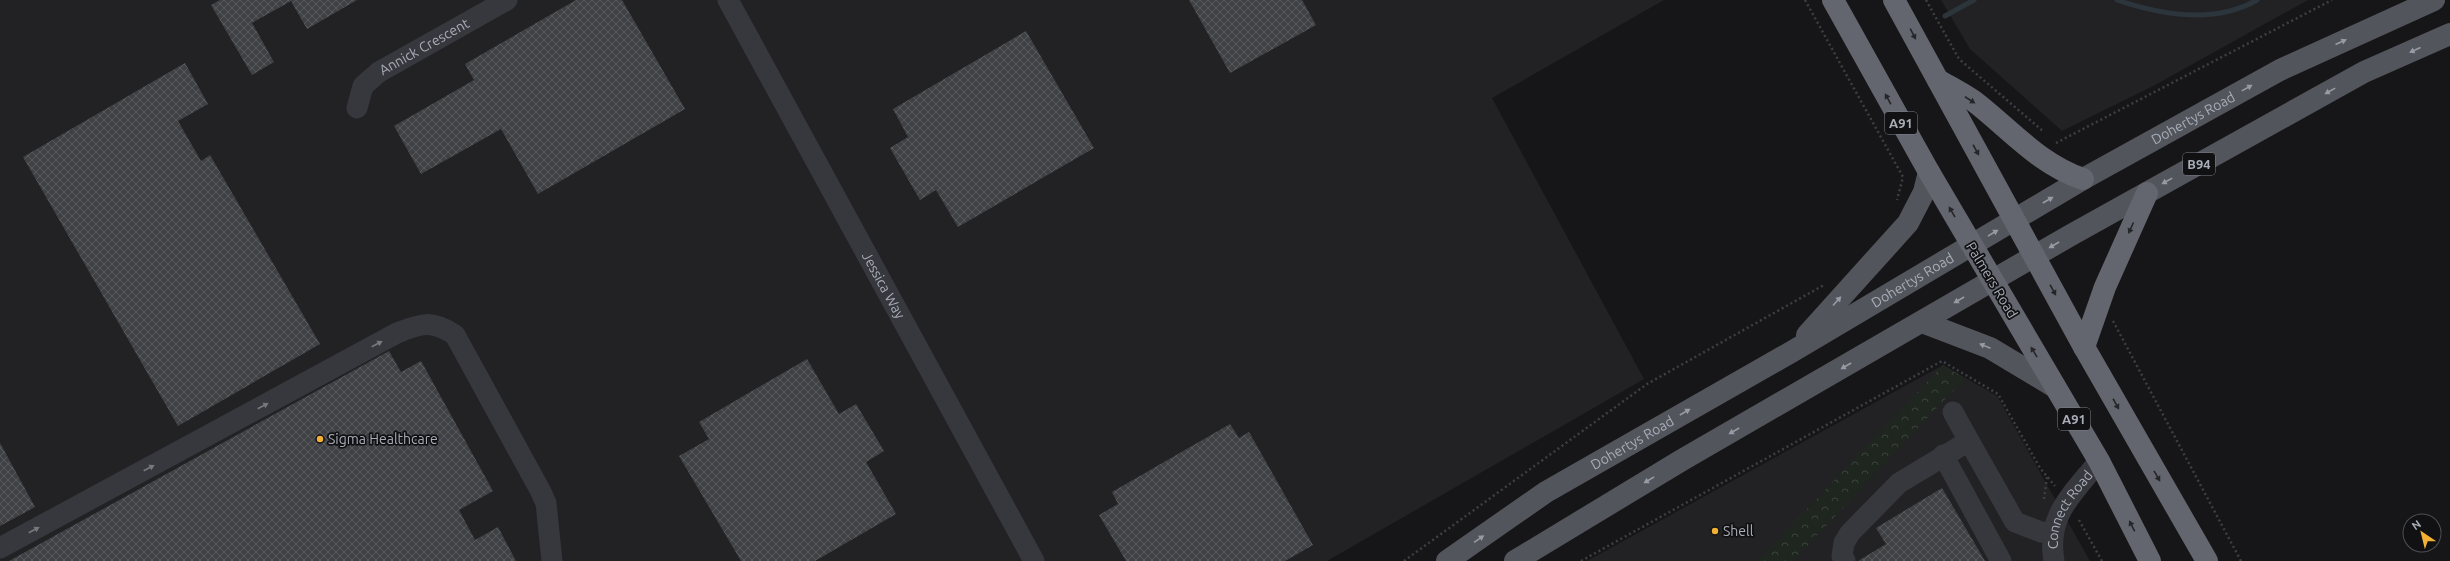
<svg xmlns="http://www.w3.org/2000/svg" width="2450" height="561" viewBox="0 0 2450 561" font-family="Ubuntu,sans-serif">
<defs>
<pattern id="forest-crowns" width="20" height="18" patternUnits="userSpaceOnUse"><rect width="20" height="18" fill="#1e261f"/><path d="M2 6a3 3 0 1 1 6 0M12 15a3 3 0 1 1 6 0" fill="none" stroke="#3c433d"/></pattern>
<pattern id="building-cross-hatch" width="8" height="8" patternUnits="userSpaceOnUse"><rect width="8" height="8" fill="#404145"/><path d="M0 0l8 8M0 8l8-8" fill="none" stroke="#595a5e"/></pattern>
</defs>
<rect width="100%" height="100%" fill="#161618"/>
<g fill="#222225">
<polygon points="0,0 1664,0 1492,98 1644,379 1327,561 0,561"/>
<polygon points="1941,0 2308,0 2155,85 2062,131 1970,49"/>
<polygon points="1943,365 1997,396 2090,561 1587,561"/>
</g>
<polygon fill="url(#forest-crowns)" points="1943,365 1965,378 1793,561 1758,561"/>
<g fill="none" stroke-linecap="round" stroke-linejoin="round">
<g stroke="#2c353c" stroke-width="5">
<path d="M2117 0C2161 15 2215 24 2257 0"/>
<polyline points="1945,16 1974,0"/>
</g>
</g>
<g fill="url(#building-cross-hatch)">
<polygon points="220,0 357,0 307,29 291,1 252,23 274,62 252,75 211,5"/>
<polygon points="576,0 622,0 685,109 538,194 501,129 421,174 394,126 474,80 465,64"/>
<polygon points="1189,0 1302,0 1316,25 1230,73"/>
<polygon points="1026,31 1094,148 958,227 936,190 920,200 890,148 908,137 893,109"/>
<polygon points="185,63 208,104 178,121 201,161 210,155 320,344 178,426 23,157"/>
<polygon points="389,351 401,372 421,361 493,491 459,510 475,540 498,527 516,561 9,561"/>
<polygon points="807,359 839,414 856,404 884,451 866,462 896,514 815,561 741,561 679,456 709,439 699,422"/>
<polygon points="1230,424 1239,438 1249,432 1313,545 1285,561 1126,561 1099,515 1118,504 1112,492"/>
<polygon points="0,443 35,507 0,526"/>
<polygon points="1942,488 1985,561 1858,561 1886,544 1876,528"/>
</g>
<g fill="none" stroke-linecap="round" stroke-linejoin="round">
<g stroke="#3d3f44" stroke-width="2.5" stroke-dasharray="2 3" stroke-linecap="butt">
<polyline points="1805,0 1903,177 1897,200"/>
<polyline points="1926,0 1959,59 2044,132"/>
<polyline points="2056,143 2332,0"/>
<polyline points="2113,321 2241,561"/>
<polyline points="2044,499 2047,477"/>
<polyline points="2079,520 2102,561"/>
<polyline points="1404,561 1647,384 1824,285"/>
<polyline points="1581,561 1942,361 1998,394 2040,468 2055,486"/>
</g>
<g stroke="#37383d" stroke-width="21">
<path id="s1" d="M728 0 1034 561"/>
<path id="s2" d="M357 108 363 86 379 72 507 0"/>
<polyline points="1953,412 1969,441"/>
<polyline points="1943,455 2001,561"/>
<path d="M0 548 397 333C421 323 432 320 455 335L540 490 546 503 552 561"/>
<polyline points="1845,561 1842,556 1844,543 1850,533 1899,483 1969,441 2015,522 2041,532 2053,533"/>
<path id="s3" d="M2054 561C2046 515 2072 495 2099 461"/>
</g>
<g stroke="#53555c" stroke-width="22">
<polyline points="1922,322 1990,348 2055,387"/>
<polyline points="1807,335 1908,223 1924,192 1929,172"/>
<path id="s4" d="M1447 561 1546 492 1793 351 2083 179 2280 70 2434 0"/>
<polyline points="1515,561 1682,460 2071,235 2364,72 2450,34"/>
</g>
<g stroke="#63666e" stroke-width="22">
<polyline points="1833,0 1929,172 2099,461 2150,561"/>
<polyline points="1894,0 2084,347 2207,561"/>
<path d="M1938 80C1950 87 1964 94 1975 102 2011 130 2039 164 2083 179"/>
<polyline points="2084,347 2105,287 2147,193"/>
</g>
</g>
<defs><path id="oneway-solid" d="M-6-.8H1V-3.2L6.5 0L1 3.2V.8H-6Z"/></defs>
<g fill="#26262a">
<use href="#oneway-solid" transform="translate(1913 34) rotate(62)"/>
<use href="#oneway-solid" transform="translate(1888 99) rotate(-119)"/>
<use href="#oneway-solid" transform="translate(1970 100) rotate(33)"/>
<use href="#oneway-solid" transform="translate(1976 150) rotate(61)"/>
<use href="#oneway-solid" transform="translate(1952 212) rotate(-120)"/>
<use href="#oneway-solid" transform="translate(2131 228) rotate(114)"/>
<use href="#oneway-solid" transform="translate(2053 290) rotate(61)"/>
<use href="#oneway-solid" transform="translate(2034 352) rotate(-121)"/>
<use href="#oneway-solid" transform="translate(2116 404) rotate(61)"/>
<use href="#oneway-solid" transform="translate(2157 476) rotate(60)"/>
<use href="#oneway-solid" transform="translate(2132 526) rotate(-117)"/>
</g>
<g fill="#979ba6">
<use href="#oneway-solid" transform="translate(2341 42) rotate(-24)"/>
<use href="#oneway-solid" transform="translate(2415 50) rotate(156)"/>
<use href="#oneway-solid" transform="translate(2247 88) rotate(-29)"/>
<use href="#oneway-solid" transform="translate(2330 91) rotate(151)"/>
<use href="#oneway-solid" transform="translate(2167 181) rotate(151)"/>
<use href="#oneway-solid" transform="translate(2048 200) rotate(-30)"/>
<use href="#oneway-solid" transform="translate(1993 233) rotate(-31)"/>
<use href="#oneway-solid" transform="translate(2054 245) rotate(150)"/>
<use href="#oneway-solid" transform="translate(1959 300) rotate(150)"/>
<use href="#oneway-solid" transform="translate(1837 301) rotate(-48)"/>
<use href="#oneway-solid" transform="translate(1985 346) rotate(-158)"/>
<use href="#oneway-solid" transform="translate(1846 366) rotate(150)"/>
<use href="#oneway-solid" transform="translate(1685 412) rotate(-30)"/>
<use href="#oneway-solid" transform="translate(1734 431) rotate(150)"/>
<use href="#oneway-solid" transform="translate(1649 480) rotate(149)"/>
<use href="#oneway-solid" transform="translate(1479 539) rotate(-35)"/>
</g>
<g fill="#757881">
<use href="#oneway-solid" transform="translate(377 344) rotate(-28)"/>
<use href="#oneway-solid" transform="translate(263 406) rotate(-28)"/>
<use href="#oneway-solid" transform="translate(149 468) rotate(-28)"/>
<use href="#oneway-solid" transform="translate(34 530) rotate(-28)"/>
</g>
<g fill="#f2b134" stroke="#111113" stroke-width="1.5">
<circle cx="320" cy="439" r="4"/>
<circle cx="1715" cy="531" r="4"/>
</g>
<g text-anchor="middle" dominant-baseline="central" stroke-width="3.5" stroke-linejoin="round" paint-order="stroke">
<g fill="#111113" stroke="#7b7e86" stroke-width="1">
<rect x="1885" y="112" width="32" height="22" rx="3"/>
<rect x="2183" y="153" width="32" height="22" rx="3"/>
<rect x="2058" y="408" width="32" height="22" rx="3"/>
</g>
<g font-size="13" font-weight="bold" fill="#a8adb8">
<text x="1901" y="123">A91</text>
<text x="2199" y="164">B94</text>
<text x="2074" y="419">A91</text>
</g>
<g font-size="14" fill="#a8adb8" stroke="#111113">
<text stroke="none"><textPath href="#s2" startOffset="96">Annick Crescent</textPath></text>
<text stroke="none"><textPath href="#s4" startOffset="868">Dohertys Road</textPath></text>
<text stroke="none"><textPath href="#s4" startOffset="544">Dohertys Road</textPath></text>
<text transform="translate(1992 280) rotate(59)">Palmers Road</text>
<text stroke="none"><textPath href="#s1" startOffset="325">Jessica Way</textPath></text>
<text stroke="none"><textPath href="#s4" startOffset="220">Dohertys Road</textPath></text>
<text stroke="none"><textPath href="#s3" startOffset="56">Connect Road</textPath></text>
</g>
<g font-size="14" fill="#a8adb8" stroke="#111113" text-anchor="start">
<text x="328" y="439">Sigma Healthcare</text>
<text x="1723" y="531">Shell</text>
</g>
</g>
<g transform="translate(2422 533) rotate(325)"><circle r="19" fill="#111113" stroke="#4d4f55"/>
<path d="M0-3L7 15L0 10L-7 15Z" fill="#f2b134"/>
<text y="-6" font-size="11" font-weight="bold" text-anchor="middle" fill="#a8adb8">N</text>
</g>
</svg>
